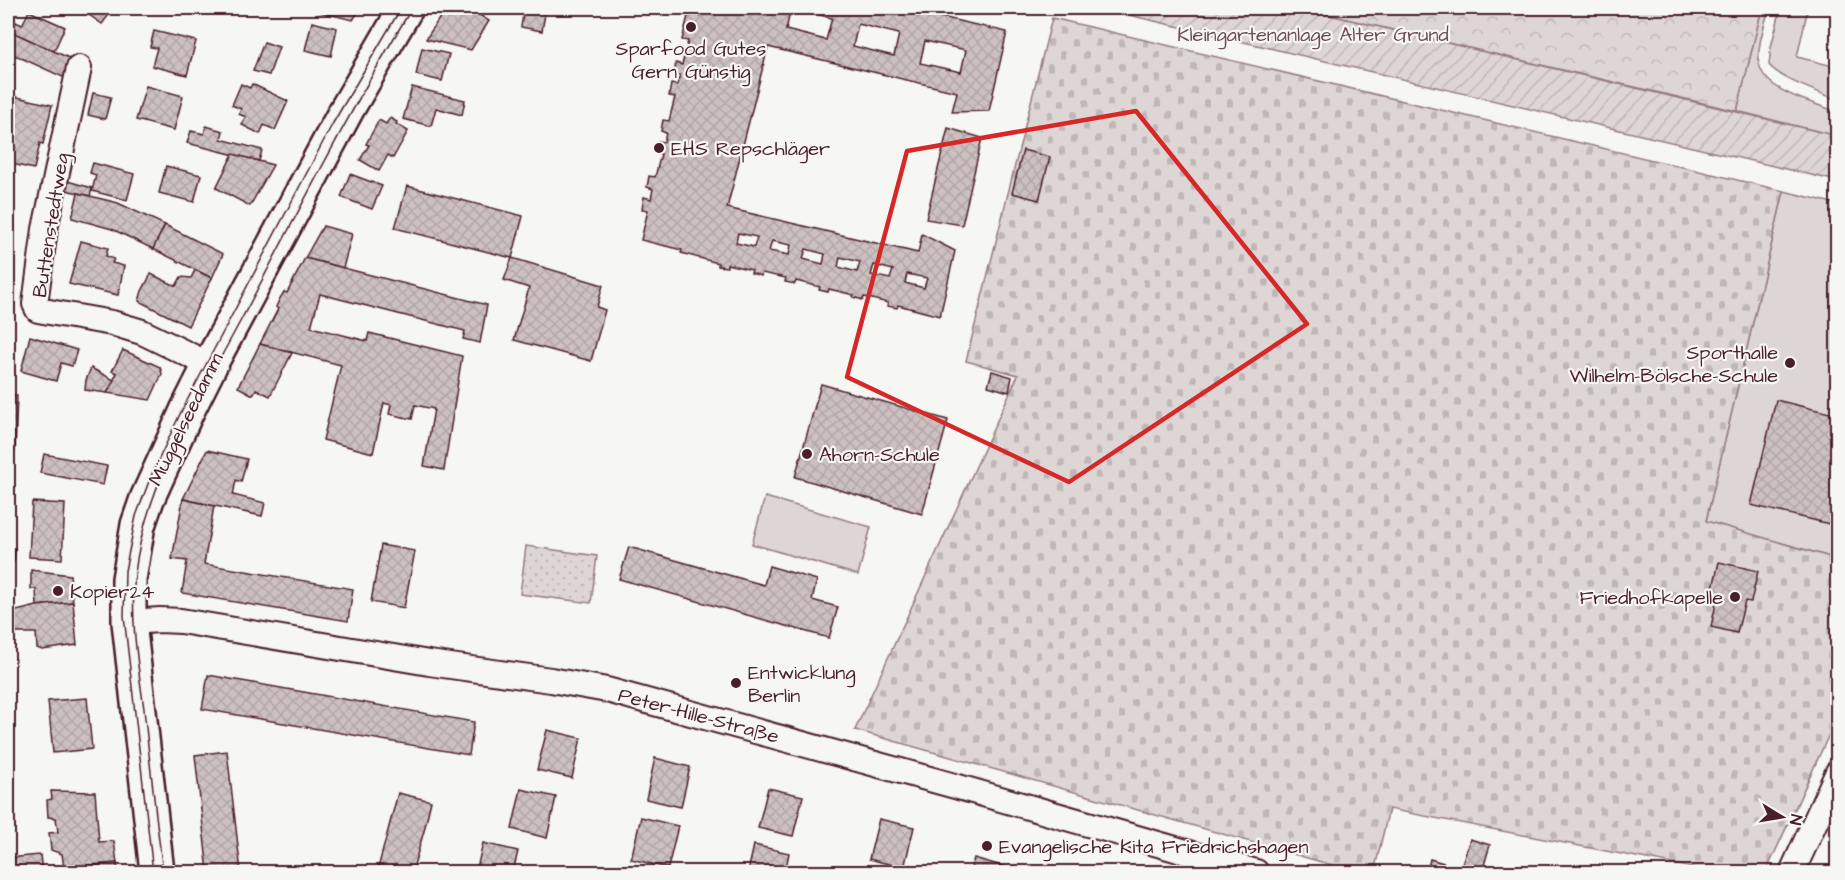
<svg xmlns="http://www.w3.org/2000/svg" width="1845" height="880" font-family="'Architects Daughter',sans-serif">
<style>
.grass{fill:#ddd6d5;stroke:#947a80;stroke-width:1.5}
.forest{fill:url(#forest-crowns);stroke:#947a80;stroke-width:1.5}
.cemetery{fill:url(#cemetery-stones);stroke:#947a80;stroke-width:1.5}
.park{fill:url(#park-dots);stroke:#947a80;stroke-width:1.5}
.garden{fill:url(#garden-furrows);stroke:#947a80;stroke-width:1.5}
.building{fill:url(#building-cross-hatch);stroke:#4a1f2b;stroke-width:1.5;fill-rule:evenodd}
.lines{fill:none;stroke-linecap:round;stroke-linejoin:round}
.minor-casing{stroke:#4a1f2b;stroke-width:28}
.secondary-casing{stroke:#4a1f2b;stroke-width:38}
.minor{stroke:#f6f6f2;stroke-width:24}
.secondary{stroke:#f6f6f2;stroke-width:33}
.tram{stroke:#4a1f2b;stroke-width:1.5}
.marked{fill:none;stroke:#d62828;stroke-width:4.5;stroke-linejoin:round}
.poi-dot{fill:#4a1f2b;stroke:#f6f6f2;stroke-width:2}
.labels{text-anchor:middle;stroke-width:4.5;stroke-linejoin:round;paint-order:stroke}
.park-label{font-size:20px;fill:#6f4d56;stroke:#f6f6f2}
.poi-label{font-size:20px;fill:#4a1f2b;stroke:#f6f6f2;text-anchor:start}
.street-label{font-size:20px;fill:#4a1f2b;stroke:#f6f6f2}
</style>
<defs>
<pattern id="forest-crowns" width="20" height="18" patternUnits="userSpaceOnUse" patternTransform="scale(1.5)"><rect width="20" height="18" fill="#ddd6d5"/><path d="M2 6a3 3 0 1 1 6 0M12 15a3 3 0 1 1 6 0" fill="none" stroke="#bfb7b7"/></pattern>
<pattern id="cemetery-stones" width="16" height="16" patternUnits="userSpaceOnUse" patternTransform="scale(1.5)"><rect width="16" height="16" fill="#ddd6d5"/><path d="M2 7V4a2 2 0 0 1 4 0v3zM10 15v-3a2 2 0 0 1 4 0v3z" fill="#bfb7b7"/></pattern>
<pattern id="park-dots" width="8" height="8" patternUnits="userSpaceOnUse" patternTransform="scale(1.5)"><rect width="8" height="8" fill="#ddd6d5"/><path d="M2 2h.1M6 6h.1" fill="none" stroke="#bfb7b7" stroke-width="1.8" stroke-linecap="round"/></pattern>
<pattern id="garden-furrows" width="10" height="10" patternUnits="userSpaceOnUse" patternTransform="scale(1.5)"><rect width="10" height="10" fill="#ddd6d5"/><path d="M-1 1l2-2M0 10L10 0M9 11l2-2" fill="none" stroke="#bfb7b7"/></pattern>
<pattern id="building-cross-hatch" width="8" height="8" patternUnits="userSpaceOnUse" patternTransform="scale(1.5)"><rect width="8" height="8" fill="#ccc1c0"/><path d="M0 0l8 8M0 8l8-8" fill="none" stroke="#b1a5a5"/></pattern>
</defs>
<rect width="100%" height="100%" fill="#f6f6f2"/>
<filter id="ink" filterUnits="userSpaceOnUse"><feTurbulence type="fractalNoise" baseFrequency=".0167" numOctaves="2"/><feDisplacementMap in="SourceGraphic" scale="12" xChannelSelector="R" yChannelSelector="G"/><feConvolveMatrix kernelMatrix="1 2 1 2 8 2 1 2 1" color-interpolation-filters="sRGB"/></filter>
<g filter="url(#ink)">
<!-- grass -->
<g class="grass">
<path d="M1762 8H1769C1765 25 1757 45 1759 62 1762 92 1814 102 1837 112V136L1737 111Z"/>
<path d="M1781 8H1808L1797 57 1837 67V100C1818 91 1783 81 1769 65L1771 47Z"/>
<path d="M1784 191 1837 204V559L1706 521Z"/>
<path d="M765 497 871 527 858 575 752 544Z"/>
</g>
<!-- forest -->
<path class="forest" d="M1300 8H1762L1737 111Z"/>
<!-- cemetery -->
<path class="cemetery" d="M1052 18 1784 191 1706 521 1837 559V717L1766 872H1714L1389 809 1374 872H1357L855 730 1018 375 966 361Z"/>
<!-- park -->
<path class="park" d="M526 546 597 556 591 603 520 594Z"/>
<!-- garden -->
<path class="garden" d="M1099 8H1300L1837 136V181Z"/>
<!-- building -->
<g class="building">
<path d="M83 8H114L102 24 82 10Z"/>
<path d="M312 8H361L353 20 311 10Z"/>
<path d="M446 8H469L489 21 471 50 426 39Z"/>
<path d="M524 8H546L542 31 521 27Z"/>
<path d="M690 8H902L1007 32 989 111 952 112 957 92 768 47 727 208 918 253 922 234 955 251 940 316 898 305 897 308 887 306 888 303 864 297 863 300 853 297 854 295 829 289 828 292 819 290 820 287 796 281 795 284 785 282 786 278 762 273 761 276 751 273 752 270 727 264V267L718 266V263L681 253 682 250 641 240 648 210 642 209 644 197 651 199 653 189 647 187 649 176 655 177 661 154 655 152 658 141 664 142 666 133 661 131 663 120 669 121 675 97 669 96 671 84 677 85 680 75 674 74 676 63 682 65 688 41 682 40ZM791 8 832 18 826 40 786 30ZM858 24 899 34 894 56 853 46ZM925 41 966 50 961 72 920 63ZM738 233 757 237 754 247 736 243ZM772 241 791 245 789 255 769 251ZM806 249 825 254 823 264 803 259ZM840 257 860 262 857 272 838 267ZM874 265 893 270 890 279 871 275ZM907 274 927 278 924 288 905 283Z"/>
<path d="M29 11 65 27 54 51 11 32 16 22 22 25Z"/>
<path d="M312 22 337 28 331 56 305 50Z"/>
<path d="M8 30 69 58 65 78 8 52Z"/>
<path d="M154 31 196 41 187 75 152 66 157 48 150 47Z"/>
<path d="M264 42 279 47 269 75 253 71Z"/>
<path d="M422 48 449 54 442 81 416 75Z"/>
<path d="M241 84 250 88 252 84 288 101 275 130 264 125 260 134 242 125 246 117 239 114 241 109 232 105Z"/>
<path d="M146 86 183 96 174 130 136 120Z"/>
<path d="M412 87 465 100 462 115 436 108 431 126 403 119Z"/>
<path d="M93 93 111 97 105 119 88 115Z"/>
<path d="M13 96 52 105 43 144 40 143 34 169 8 163V121Z"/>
<path d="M390 118 397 122 396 124 408 131 393 158 388 155 379 171 360 160 369 145 366 144 379 120 386 124Z"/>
<path d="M206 126 223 131 221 139 262 150 259 161 187 143 191 131 204 134Z"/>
<path d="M948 128 982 138 962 225 926 219Z"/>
<path d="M1023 150 1050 157 1039 200 1012 193Z"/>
<path d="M233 154 273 165 250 206 216 188Z"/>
<path d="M93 163 134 174 127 200 92 191 96 175 90 173Z"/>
<path d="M166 166 201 175 194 202 159 193Z"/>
<path d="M350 174 382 186 372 209 341 197Z"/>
<path d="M64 180 92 188 90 196 62 189Z"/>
<path d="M407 186 523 216 512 258 395 228Z"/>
<path d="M78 193 118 203 165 225 153 249 112 229 72 218Z"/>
<path d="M165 225 223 254 212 278 153 249Z"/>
<path d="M323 226 352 234 343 268 305 258Z"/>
<path d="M81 241 108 248 106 256 114 259 112 263 124 266 118 295 69 284Z"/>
<path d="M305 258 487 305 480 343 463 339 465 331 320 294 311 327 367 341 369 333 462 356 444 470 424 466 434 409 415 405 412 419 389 414 391 405 384 403 373 453 323 440 341 365 260 344 278 309 276 307 279 300 284 292 287 293Z"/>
<path d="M512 258 603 285 597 307 605 310 591 361 514 340 529 288 504 280Z"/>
<path d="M195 270 212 278 188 326 139 301 142 291 151 274 176 286 181 277 191 278Z"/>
<path d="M30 336 77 350 72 366 61 363 56 381 21 371Z"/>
<path d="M260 344 292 353 270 396 256 389 253 395 238 387Z"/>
<path d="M123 350 160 367 162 374 150 400 107 393 117 373 112 371Z"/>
<path d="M91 368 114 380 107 393 85 390 86 380Z"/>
<path d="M992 371 1012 377 1009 392 988 386Z"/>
<path d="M821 384 948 420 922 514 795 477Z"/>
<path d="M8 395H17L15 450 8 449Z"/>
<path d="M1776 400 1838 415V526L1751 505Z"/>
<path d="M207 450 247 459 241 482 236 480 233 495 265 503 262 516 183 499Z"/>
<path d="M44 454 107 466 103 485 40 473Z"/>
<path d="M183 499 214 506 204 564 353 589 348 621 182 593 187 561 172 559Z"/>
<path d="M32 502 65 504 62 559 29 557Z"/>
<path d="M381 545 415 551 404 608 371 602Z"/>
<path d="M629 547 764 585 769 566 817 580 812 600 838 607 829 638 619 579Z"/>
<path d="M8 548 15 549 14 562 8 561Z"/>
<path d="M1719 562 1758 571 1751 602 1745 601 1737 633 1711 627 1718 594 1712 592Z"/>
<path d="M31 570 70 575 73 602 37 606 36 589H31Z"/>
<path d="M73 602 77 645 42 650 37 648 36 633H8V613L37 606Z"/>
<path d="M208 675 474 722 469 755 202 709Z"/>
<path d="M87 698 92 749 53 753 48 701Z"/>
<path d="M547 730 581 738 572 778 537 770Z"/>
<path d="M227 751 241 872H208L195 755Z"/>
<path d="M655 758 690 767 681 807 646 799Z"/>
<path d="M768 788 803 796 793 836 758 828Z"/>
<path d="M521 789 556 797 547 838 512 829Z"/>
<path d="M51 791 95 792 99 842 114 841 117 863 64 868 62 854 51 850 49 833 58 832 56 818 48 817 47 800 52 799Z"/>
<path d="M398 793 431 801 424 831 412 872H377Z"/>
<path d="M641 817 678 826 668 868 631 859Z"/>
<path d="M879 819 914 827 904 868 869 859Z"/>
<path d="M1470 839 1490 845 1482 872H1427L1430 859 1461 868Z"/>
<path d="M483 843 518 851 513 872H476Z"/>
<path d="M754 845 789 853 785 872H748Z"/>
<path d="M40 855 42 872H8V858Z"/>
<path d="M974 858 1023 872H970Z"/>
<path d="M117 863 118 872H83L82 866Z"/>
<path d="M82 866 83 872H35L64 868Z"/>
</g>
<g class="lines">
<!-- minor casing -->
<g class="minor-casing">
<g id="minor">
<path d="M79 68 45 229 35 304 38 310 112 323 142 332 210 365"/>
<path d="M129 622 160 620 181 621 429 663 551 680 607 690 955 786 1256 872"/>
<path d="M1792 872 1838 772"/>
</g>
</g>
<!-- secondary casing -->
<g class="secondary-casing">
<path id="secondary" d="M157 872 129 622V579L138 525 147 499 187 411 214 357 347 109 406 8"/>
</g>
<!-- minor -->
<use href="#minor" class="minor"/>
<!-- secondary -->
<use href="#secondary" class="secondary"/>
<!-- tram -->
<g class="tram">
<path d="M153 872 124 616 125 571 136 516 151 476 180 414 211 355 333 123 401 8"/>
<path d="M163 872C156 818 150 764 144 709 138 665 130 619 135 574 144 487 200 397 241 320 297 215 350 109 412 8"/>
</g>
</g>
</g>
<!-- marked area -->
<path class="marked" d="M1136 111 1307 324 1069 482 847 377 907 151Z"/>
<!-- markers -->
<g class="poi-dot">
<circle cx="691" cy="27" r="6"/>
<circle cx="659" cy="148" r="6"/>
<circle cx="1790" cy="363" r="6"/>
<circle cx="807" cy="454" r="6"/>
<circle cx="58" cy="591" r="6"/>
<circle cx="1735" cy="597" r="6"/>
<circle cx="736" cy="683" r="6"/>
<circle cx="987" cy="846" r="6"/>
</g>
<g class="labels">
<!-- park labels -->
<g class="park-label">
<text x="1313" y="41">Kleingartenanlage Alter Grund</text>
</g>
<!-- poi labels -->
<g class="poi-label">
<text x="691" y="55" text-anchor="middle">Sparfood Gutes<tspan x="691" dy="23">Gern Günstig</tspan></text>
<text x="671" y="155">EHS Repschläger</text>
<text x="1778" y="359" text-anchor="end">Sporthalle<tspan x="1778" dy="23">Wilhelm-Bölsche-Schule</tspan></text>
<text x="819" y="461">Ahorn-Schule</text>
<text x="70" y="598">Kopier24</text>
<text x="1723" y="604" text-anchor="end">Friedhofkapelle</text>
<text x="748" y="679">Entwicklung<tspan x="748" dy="23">Berlin</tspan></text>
<text x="999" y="853">Evangelische Kita Friedrichshagen</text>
</g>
<!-- street labels -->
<g class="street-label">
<text transform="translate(50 225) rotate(-81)" y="7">Buttenstedtweg</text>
<text transform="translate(185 419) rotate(-64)" y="7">Müggelseedamm</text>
<text transform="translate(699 715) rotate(15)" y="7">Peter-Hille-Straße</text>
</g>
</g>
<!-- margin -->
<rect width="1845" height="880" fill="none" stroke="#f6f6f2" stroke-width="30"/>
<rect x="15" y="15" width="1815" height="850" fill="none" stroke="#4a1f2b" stroke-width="2" filter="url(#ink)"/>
<!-- north arrow -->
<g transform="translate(1782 817) rotate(101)" stroke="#f6f6f2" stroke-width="4.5" paint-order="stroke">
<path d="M0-4.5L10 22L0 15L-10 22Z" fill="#4a1f2b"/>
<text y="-9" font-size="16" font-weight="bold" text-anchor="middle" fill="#4a1f2b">N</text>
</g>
</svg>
